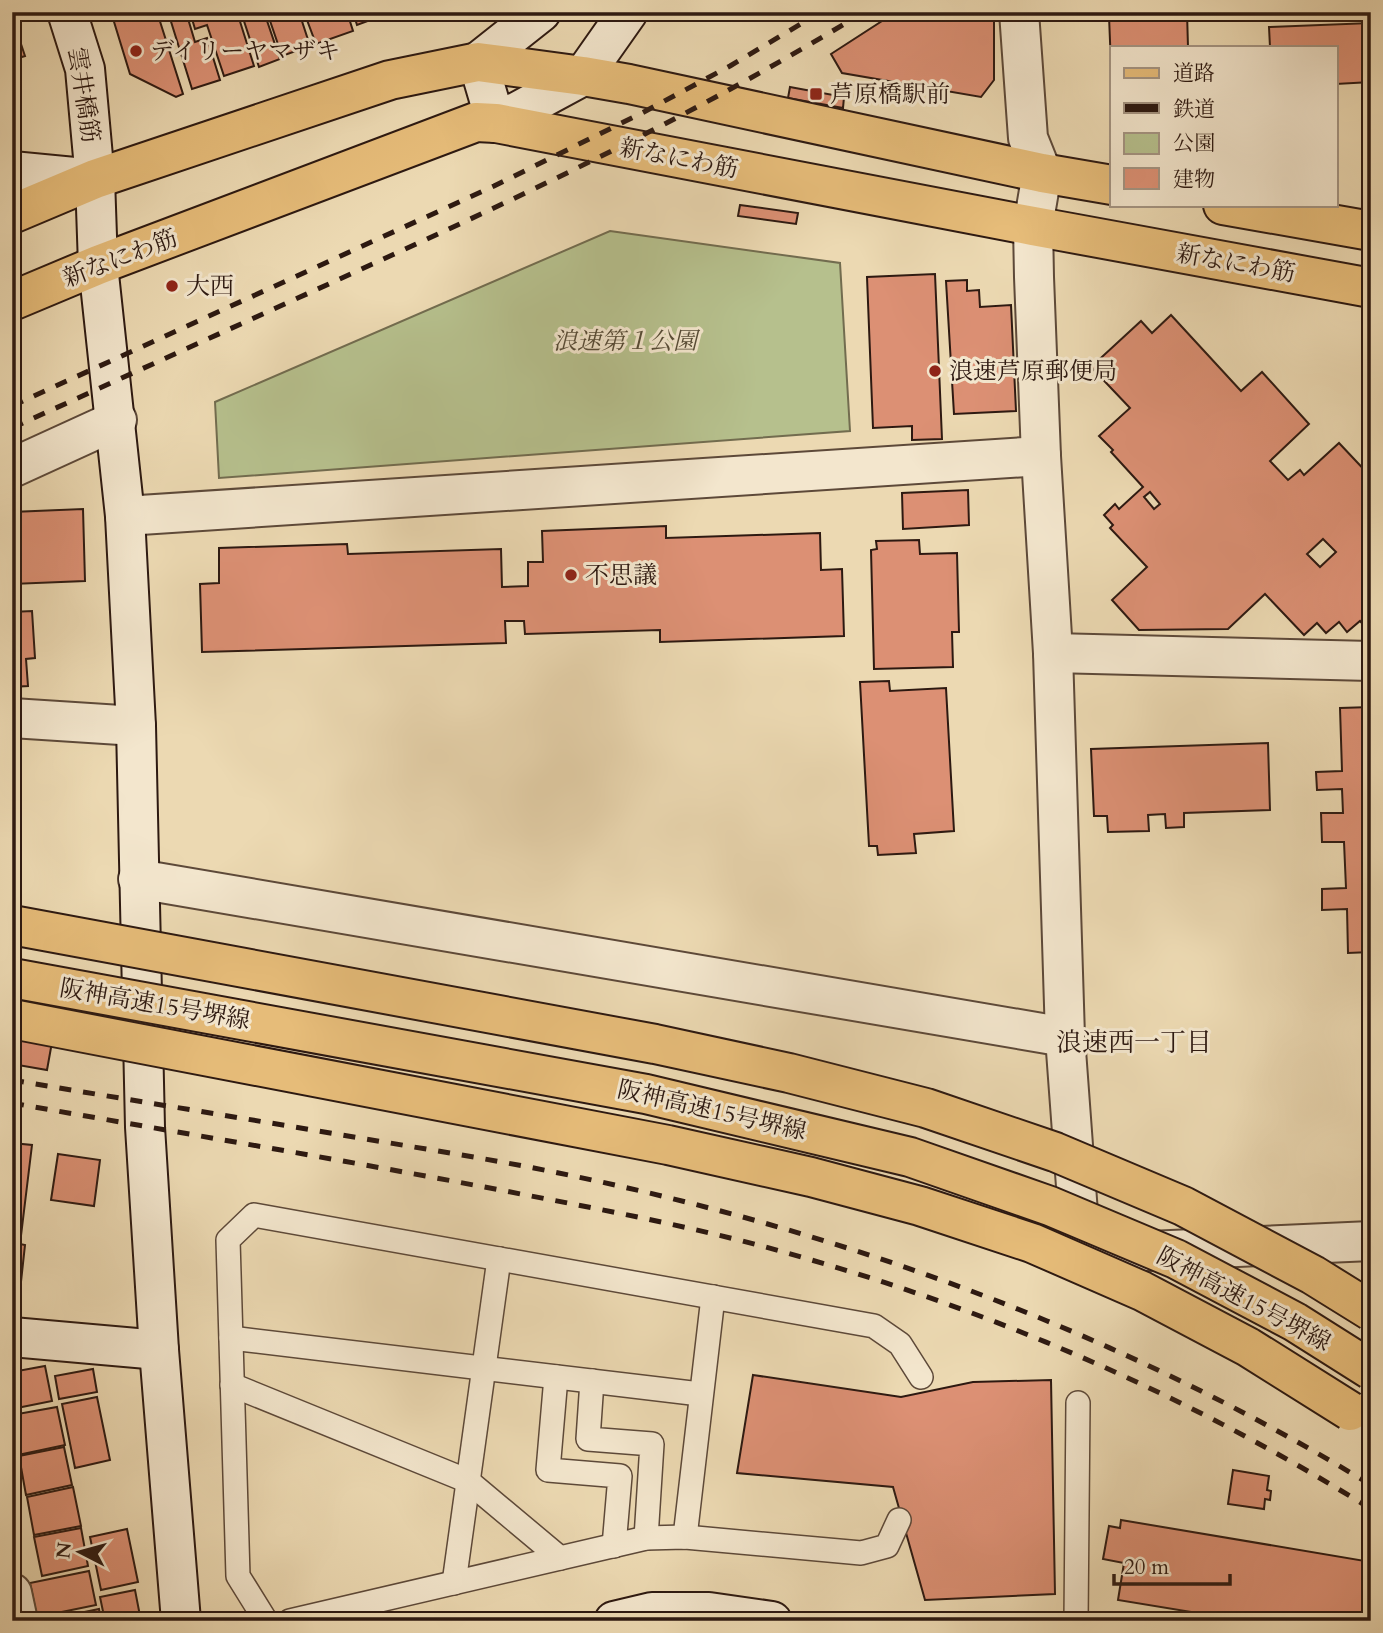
<svg xmlns="http://www.w3.org/2000/svg" width="1383" height="1633" font-family="Cardo,'Noto Serif JP',serif">
<style>
.green{fill:#b6c08d;stroke:#726c4f;stroke-width:2}
.building{fill:#dc9074;stroke:#2d1911;stroke-width:2;fill-rule:evenodd}
.lines{fill:none;stroke-linecap:round;stroke-linejoin:round}
.lane-casing{stroke:#5d4939;stroke-width:26}
.street-casing{stroke:#5d4939;stroke-width:42}
.secondary-casing{stroke:#2d1911;stroke-width:42}
.primary-casing{stroke:#2d1911;stroke-width:42}
.lane{stroke:#f3e6cd;stroke-width:23}
.street{stroke:#f3e6cd;stroke-width:38}
.secondary{stroke:#f3e6cd;stroke-width:38}
.primary{stroke:#e6bc79;stroke-width:38}
.rail{stroke:#2d1911;stroke-width:5;stroke-dasharray:12 12;stroke-linecap:butt}
.highway-bridge-casing{stroke:#2d1911;stroke-width:42;stroke-linecap:butt}
.highway-bridge{stroke:#e6bc79;stroke-width:38}
.poi-dot{fill:#8f2418;stroke:#f3e6cd;stroke-width:2.5}
.labels{text-anchor:middle;stroke-width:6;stroke-linejoin:round;paint-order:stroke}
.poi-label{font-size:24px;fill:#2d1911;stroke:#f3e6cd;text-anchor:start}
.street-label{font-size:24px;fill:#2d1911;stroke:#f3e6cd}
.park-label{font-size:24px;font-style:italic;fill:#564b36;stroke:#f3e6cd}
.neighbourhood-label{font-size:26px;fill:#2d1911;stroke:#f3e6cd}
</style>
<rect width="100%" height="100%" fill="#ecd9b2"/>
<filter id="stains"><feTurbulence type="fractalNoise" baseFrequency=".00286" numOctaves="4"/><feColorMatrix values="0 0 0 0 .2 0 0 0 0 .09 0 0 0 0 .02 0 0 0 .5 -.17"/></filter>
<radialGradient id="worn" r=".72"><stop offset=".6" stop-color="#630" stop-opacity="0"/><stop offset="1" stop-color="#630" stop-opacity=".3"/></radialGradient>
<!-- green -->
<path class="green" d="M610 231 840 263 850 431 219 478 215 402Z"/>
<!-- building -->
<g class="building">
<path d="M111 12H157L183 94 176 97 130 74Z"/>
<path d="M168 12H186L195 42 207 38 220 80 192 89Z"/>
<path d="M190 12H237L254 66 224 76 207 25 195 29Z"/>
<path d="M241 12H264L280 59 259 67Z"/>
<path d="M267 12H299L310 46 282 56Z"/>
<path d="M304 12H347L353 31 316 44Z"/>
<path d="M353 12H392L357 25Z"/>
<path d="M896 12H994V80L981 97 842 73 831 54Z"/>
<path d="M1079 12H1187L1188 47H1112V91L1109 16 1079 17Z"/>
<path d="M1371 23V82L1336 84V47H1270L1269 27Z"/>
<path d="M15 26 25 56 12 60V27Z"/>
<path d="M790 87 844 97 843 108 788 98Z"/>
<path d="M740 205 798 213 796 224 738 216Z"/>
<path d="M935 274 942 439 912 440V426L873 428 867 277Z"/>
<path d="M967 280V291L979 290 980 307 1011 305 1016 411 954 414 946 281Z"/>
<path d="M1171 315 1241 391 1262 372 1309 424 1270 461 1288 480 1300 470 1304 475 1339 443 1371 477V633L1360 621 1347 632 1339 622 1326 633 1317 623 1304 635 1265 594 1228 629 1139 630 1112 600 1147 567 1110 528 1113 525 1104 515 1115 504 1119 509 1143 487 1111 452 1113 450 1099 436 1130 408 1091 367 1141 321 1152 333ZM1150 492 1160 504 1154 509 1144 497ZM1323 539 1336 552 1320 567 1307 554Z"/>
<rect x="1364" y="364" width="7" height="23"/>
<path d="M968 490 969 525 903 529 902 493Z"/>
<path d="M83 509 85 581 12 584V512Z"/>
<path d="M666 526V538L820 533 821 570 842 569 844 636 660 642V630L525 634 524 621H505L506 643 202 652 200 584 219 583V548L347 544 348 554 501 549 502 587 528 586V562H543L542 531Z"/>
<path d="M919 540 920 554 957 553 959 632H952L953 667 874 669 871 550 877 549 876 541Z"/>
<path d="M32 611 35 658 26 659 28 686 12 687V612Z"/>
<path d="M889 681 890 691 946 688 954 831 914 834 916 853 878 855 877 846H869L860 682Z"/>
<path d="M1371 707V952L1348 953 1347 909 1322 910V889L1346 888 1344 842H1322L1321 813H1343L1342 789 1317 790 1316 772 1342 771 1340 708Z"/>
<path d="M1268 743 1270 810 1184 813V827L1166 828 1165 814 1148 815 1149 831 1108 832 1107 816H1094L1091 749Z"/>
<path d="M12 1036 52 1042 47 1070 12 1064Z"/>
<path d="M12 1143 32 1145 20 1244 25 1245 19 1300 12 1299Z"/>
<path d="M58 1154 100 1160 94 1206 51 1200Z"/>
<path d="M45 1366 52 1401 12 1409V1372Z"/>
<path d="M93 1369 97 1392 59 1399 55 1376Z"/>
<path d="M753 1375 901 1397 973 1382 1051 1380 1055 1594 925 1600 893 1487 737 1473Z"/>
<path d="M97 1397 110 1460 75 1468 62 1404Z"/>
<path d="M57 1407 65 1445 18 1455 12 1415Z"/>
<path d="M64 1447 72 1485 26 1495 19 1456Z"/>
<path d="M1233 1470 1269 1476 1267 1490 1271 1491 1270 1500 1265 1499 1264 1509 1228 1504Z"/>
<path d="M73 1487 81 1526 34 1535 27 1497Z"/>
<path d="M1121 1520 1371 1562V1621H1246L1118 1600 1124 1563 1103 1559 1109 1526 1120 1528Z"/>
<path d="M81 1528 88 1566 42 1576 34 1537Z"/>
<path d="M127 1529 138 1582 101 1590 90 1537Z"/>
<path d="M89 1571 96 1605 37 1617 30 1583Z"/>
<path d="M135 1590 141 1621H105L100 1597Z"/>
<path d="M99 1609 101 1621H66L65 1616Z"/>
</g>
<g class="lines">
<!-- lane casing -->
<g class="lane-casing">
<g id="lane">
<path d="M231 1338 700 1394"/>
<path d="M556 1377 548 1470 620 1476 614 1546"/>
<path d="M592 1381 588 1439 652 1444 646 1538"/>
<path d="M232 1385 468 1481 560 1558"/>
<path d="M685 1537 713 1297"/>
<path d="M454 1583 499 1259"/>
<path d="M266 1621 238 1576 228 1240 254 1215 874 1326 900 1344 921 1377"/>
<path d="M290 1621 646 1538 685 1537 861 1553 887 1546 899 1520"/>
<path d="M1076 1621 1078 1403"/>
</g>
</g>
<!-- street casing -->
<g class="street-casing">
<g id="street">
<path d="M1019 12 1028 138 1042 173 1033 226 1034 277 1041 456 1053 653 1065 1037 1081 1254 1371 1241"/>
<path d="M12 468 117 420"/>
<path d="M125 516 1041 456"/>
<path d="M1053 653 1371 661"/>
<path d="M12 718 136 726"/>
<path d="M138 879 1065 1037"/>
<path d="M12 1593 18 1621"/>
</g>
</g>
<!-- secondary casing -->
<g class="secondary-casing">
<g id="secondary">
<path d="M67 12 85 69 95 179 98 265 125 516 136 726 145 1127 159 1350 181 1621"/>
<path d="M541 12 478 62 496 123 583 76 628 12"/>
<path d="M12 171 95 179"/>
<path d="M12 1337 159 1350"/>
<path d="M614 1621 652 1612H709L772 1621"/>
</g>
</g>
<!-- primary casing -->
<g class="primary-casing">
<g id="primary">
<path d="M1223 205 1371 231"/>
<path d="M12 214 95 179 390 80 478 62 583 76 629 84 1042 173 1112 185"/>
<path d="M12 301 98 265 476 122 496 123 1033 226 1371 288"/>
</g>
</g>
<!-- lane -->
<use href="#lane" class="lane"/>
<!-- street -->
<use href="#street" class="street"/>
<!-- secondary -->
<use href="#secondary" class="secondary"/>
<!-- primary -->
<use href="#primary" class="primary"/>
<!-- rail -->
<g class="rail">
<path d="M12 406 494 186 642 113 730 66 821 12"/>
<path d="M12 428C126 376 241 324 355 272 529 193 701 112 864 12"/>
<path d="M12 1080C130 1100 248 1119 366 1139 437 1151 508 1162 578 1177 857 1236 1127 1336 1371 1485"/>
<path d="M12 1103C175 1132 338 1159 500 1190 604 1210 707 1229 808 1259 1006 1316 1196 1400 1371 1509"/>
</g>
<!-- highway-bridge casing -->
<g class="highway-bridge-casing">
<g id="highway-bridge">
<path d="M12 925 655 1044 789 1073 926 1108 1055 1152 1183 1206 1313 1275 1371 1311"/>
<path d="M12 978 646 1094 910 1157 1050 1206 1176 1259 1295 1322 1371 1370"/>
<path d="M12 1019 668 1145 811 1177 920 1206 1032 1243 1142 1291 1248 1347 1350 1411"/>
</g>
</g>
<!-- highway-bridge -->
<use href="#highway-bridge" class="highway-bridge"/>
</g>
<!-- markers -->
<g class="poi-dot">
<circle cx="136" cy="51" r="7"/>
<rect x="809" y="87" width="14" height="14" rx="3.5"/>
<circle cx="172" cy="286" r="7"/>
<circle cx="935" cy="371" r="7"/>
<circle cx="571" cy="575" r="7"/>
</g>
<g class="labels">
<!-- poi labels -->
<g class="poi-label">
<text x="150" y="59">デイリーヤマザキ</text>
<text x="830" y="102">芦原橋駅前</text>
<text x="186" y="294">大西</text>
<text x="949" y="379">浪速芦原郵便局</text>
<text x="585" y="583">不思議</text>
</g>
<!-- street labels -->
<g class="street-label">
<text transform="translate(84 95) rotate(81)" y="8">雲井橋筋</text>
<text transform="translate(679 158) rotate(11)" y="8">新なにわ筋</text>
<text transform="translate(120 258) rotate(-21)" y="8">新なにわ筋</text>
<text transform="translate(1236 263) rotate(10)" y="8">新なにわ筋</text>
<text transform="translate(155 1004) rotate(10)" y="8">阪神高速15号堺線</text>
<text transform="translate(712 1110) rotate(13)" y="8">阪神高速15号堺線</text>
<text transform="translate(1244 1299) rotate(28)" y="8">阪神高速15号堺線</text>
</g>
<!-- park labels -->
<g class="park-label">
<text x="625" y="349">浪速第１公園</text>
</g>
<!-- neighbourhood labels -->
<g class="neighbourhood-label">
<text x="1134" y="1051">浪速西一丁目</text>
</g>
</g>
<!-- margin -->
<rect width="1383" height="1633" fill="none" stroke="#ecd9b2" stroke-width="42"/>
<rect x="14" y="14" width="1355" height="1605" fill="none" stroke="#2d1911" stroke-width="3.5"/>
<rect x="21" y="21" width="1341" height="1591" fill="none" stroke="#2d1911" stroke-width="2"/>
<!-- legend -->
<rect x="1110" y="46" width="228" height="161" fill="#f3e6cd" stroke="#a49482" stroke-width="2"/>
<rect x="1124" y="68" width="35" height="10" fill="#e6bc79" stroke="#a49482" stroke-width="2"/>
<text x="1173" y="80" font-size="21" fill="#2d1911">道路</text>
<rect x="1124" y="103" width="35" height="10" fill="#2d1911" stroke="#a49482" stroke-width="2"/>
<text x="1173" y="116" font-size="21" fill="#2d1911">鉄道</text>
<rect x="1124" y="133" width="35" height="21" fill="#b6c08d" stroke="#a49482" stroke-width="2"/>
<text x="1173" y="150" font-size="21" fill="#2d1911">公園</text>
<rect x="1124" y="168" width="35" height="21" fill="#dc9074" stroke="#a49482" stroke-width="2"/>
<text x="1173" y="186" font-size="21" fill="#2d1911">建物</text>
<!-- north arrow -->
<g transform="translate(80 1552) rotate(276)" stroke="#f3e6cd" stroke-width="5" paint-order="stroke">
<path d="M0-5L12 26L0 18L-12 26Z" fill="#2d1911"/>
<text y="-10" font-size="19" font-weight="bold" text-anchor="middle" fill="#2d1911">N</text>
</g>
<!-- scale -->
<path d="M1114 1574v10h116v-10" fill="none" stroke="#2d1911" stroke-width="3.5"/>
<text x="1124" y="1574" font-size="21" fill="#2d1911" stroke="#f3e6cd" stroke-width="5" paint-order="stroke">20 m</text>
<rect width="100%" height="100%" filter="url(#stains)"/>
<rect width="100%" height="100%" fill="url(#worn)"/>
</svg>
